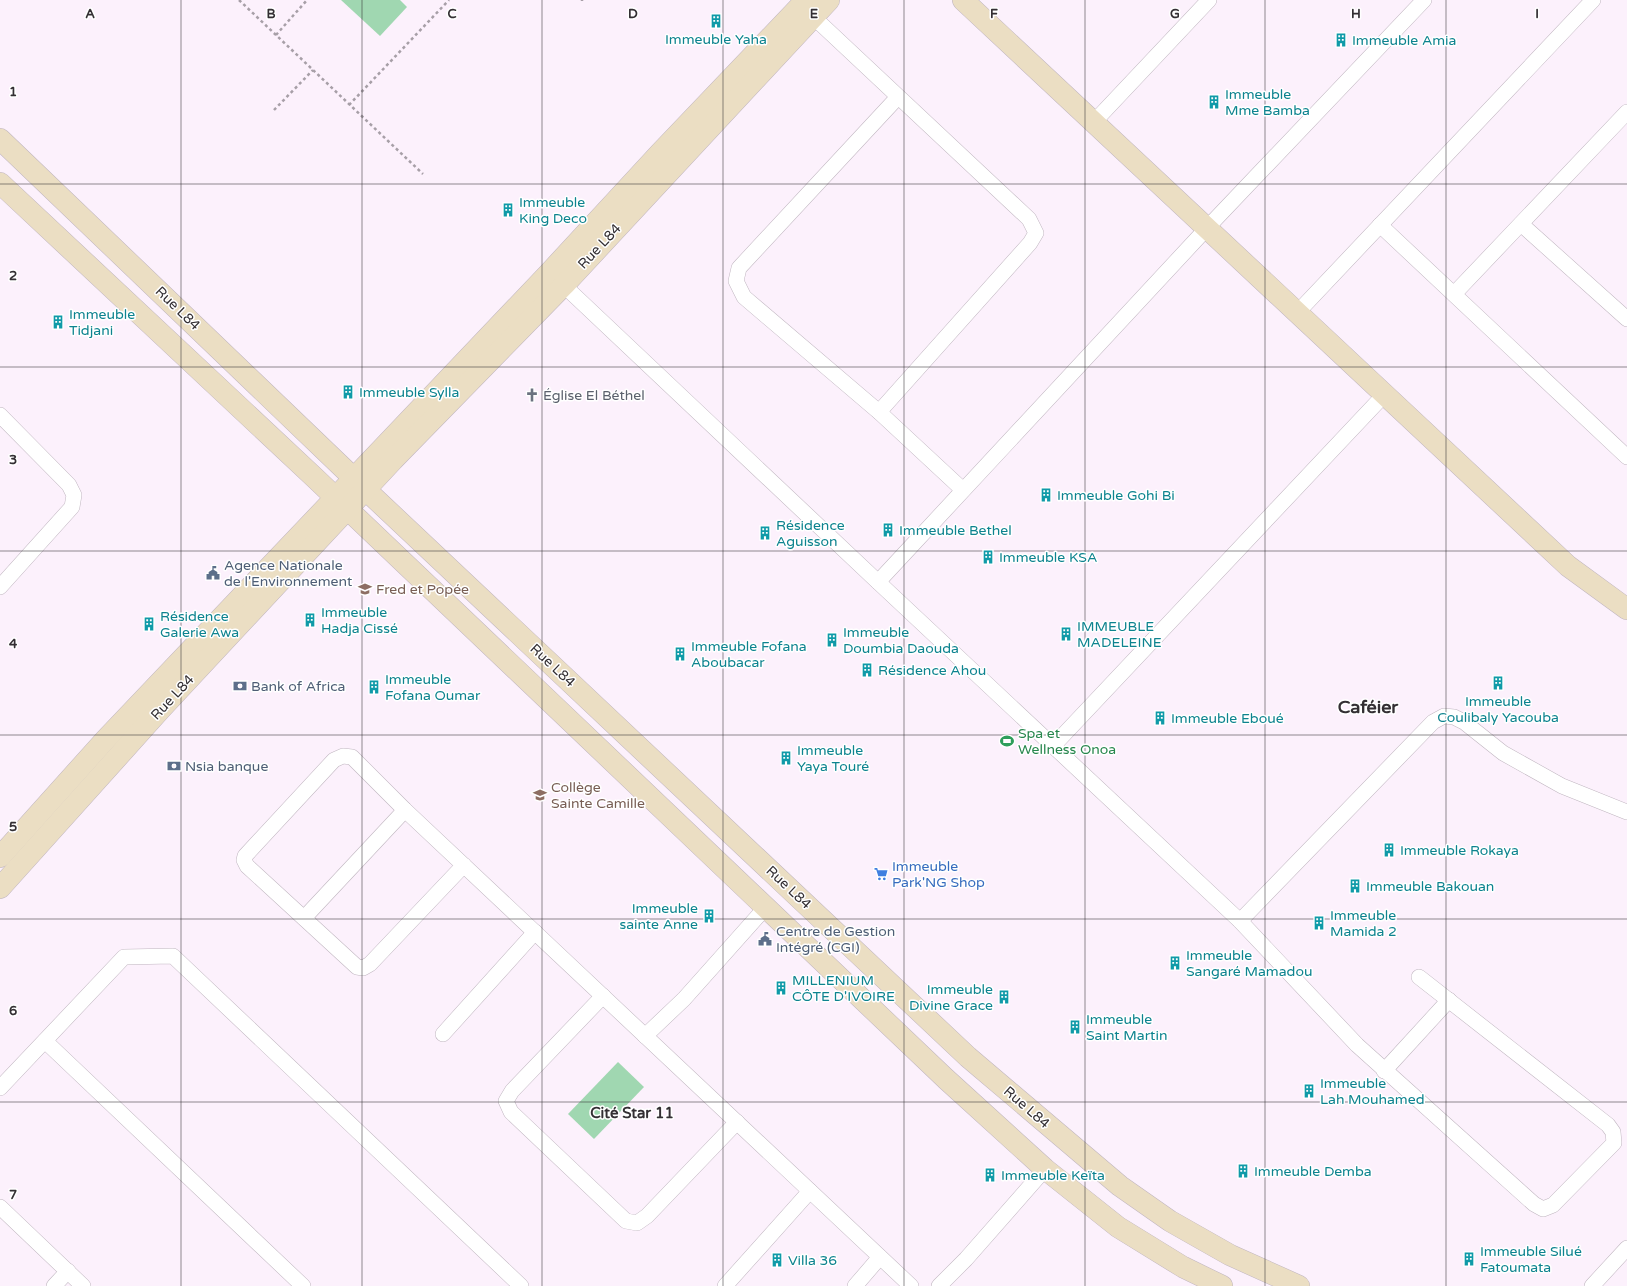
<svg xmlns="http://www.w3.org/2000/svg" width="1627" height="1286" font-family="'Varela Round',sans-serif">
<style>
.garden{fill:#a0d7b1}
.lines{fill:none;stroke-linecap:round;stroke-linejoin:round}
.street-casing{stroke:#c0b6c0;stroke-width:16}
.secondary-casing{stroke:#c0b6c0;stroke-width:22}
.path{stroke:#a79fa7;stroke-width:2.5;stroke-dasharray:3 3;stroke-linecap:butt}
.street{stroke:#fff;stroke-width:15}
.secondary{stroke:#ebdec3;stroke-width:21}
.grid{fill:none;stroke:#332f33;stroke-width:1;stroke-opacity:0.55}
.labels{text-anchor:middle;stroke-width:3;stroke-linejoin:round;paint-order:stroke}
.culture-label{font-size:14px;fill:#0d838f;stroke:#fff;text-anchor:start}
.street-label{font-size:14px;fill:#332f33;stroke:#fff}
.worship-label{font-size:14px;fill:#5b616d;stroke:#fff;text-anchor:start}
.service-label{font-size:14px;fill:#4e5e75;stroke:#fff;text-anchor:start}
.education-label{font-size:14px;fill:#785e54;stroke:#fff;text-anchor:start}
.leisure-label{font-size:14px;fill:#27864d;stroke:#fff;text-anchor:start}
.shop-label{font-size:14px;fill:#366cbe;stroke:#fff;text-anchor:start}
.neighbourhood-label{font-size:15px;font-weight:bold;fill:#332f33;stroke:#fff}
.district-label{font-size:18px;font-weight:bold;fill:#332f33;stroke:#fff}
.grid-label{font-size:13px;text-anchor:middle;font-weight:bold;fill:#332f33;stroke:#fff;stroke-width:3;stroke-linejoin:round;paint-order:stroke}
</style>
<rect width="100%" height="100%" fill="#fcf1fc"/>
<!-- garden -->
<g class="garden">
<path d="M341 0H400L407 7 380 36Z"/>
<path d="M618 1062 644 1087 594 1139 568 1114Z"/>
</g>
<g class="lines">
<!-- street casing -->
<g class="street-casing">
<g id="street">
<path d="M806 10 1029 219 1036 233 1030 243 879 412"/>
<path d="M897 98 739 268 736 281 744 297 879 412 963 490"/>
<path d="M1094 122 1209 0"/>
<path d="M1521 224 1627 319"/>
<path d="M1380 225 1627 457"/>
<path d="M557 279 878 582 1240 921 1357 1045 1534 1204 1543 1209 1553 1205 1614 1143 1613 1132 1608 1125 1419 977"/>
<path d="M1454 294 1627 112"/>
<path d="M1297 313 1593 0"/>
<path d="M0 415 69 485 74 495 72 507 0 587"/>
<path d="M878 582 1207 228 1424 0"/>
<path d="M1053 746 1384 395"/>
<path d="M464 865 370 964 363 968 357 967 247 866 244 860 245 856 334 760 343 756 352 757 405 810 911 1286"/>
<path d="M304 918 405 810"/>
<path d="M1240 921 1433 722 1444 716 1454 717 1464 722 1503 753 1562 786 1627 812"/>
<path d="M603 996 512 1091 506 1101 511 1112 626 1221 637 1223 647 1216 737 1122"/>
<path d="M443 1034 535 932"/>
<path d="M645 1036 684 999 766 907"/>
<path d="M45 1041 303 1286"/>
<path d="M1384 1071 1449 1000"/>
<path d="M0 1088 124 957 173 956 521 1286"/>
<path d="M0 1207 83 1286"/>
<path d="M54 1286 68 1271"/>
<path d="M725 1286 810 1191"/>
<path d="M855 1286 880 1257"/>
<path d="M939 1286 966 1259 1045 1169"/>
<path d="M1592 1286 1627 1248"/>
</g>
</g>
<!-- secondary casing -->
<g class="secondary-casing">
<g id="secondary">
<path d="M963 0 1568 566 1627 609"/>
<path d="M0 139 366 490 968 1057 1120 1186 1170 1221 1230 1255 1299 1286"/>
<path d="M0 183 315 478 946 1079 1045 1169 1118 1227 1183 1267 1222 1286"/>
<path d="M0 857 105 740 550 272 660 153 806 0"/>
<path d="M0 888 159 711 393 460 564 285 829 0"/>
</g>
</g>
<!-- path -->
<g class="path">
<path d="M239 0 423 174"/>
<path d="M582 0V1"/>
<path d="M276 35 307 0"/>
<path d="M349 105 449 0"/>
<path d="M274 110 313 70"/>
</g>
<!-- street -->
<use href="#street" class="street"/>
<!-- secondary -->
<use href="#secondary" class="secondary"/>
</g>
<!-- grid -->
<path class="grid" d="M181 0V1286M362 0V1286M542 0V1286M723 0V1286M904 0V1286M1085 0V1286M1265 0V1286M1446 0V1286M0 184H1627M0 367H1627M0 551H1627M0 735H1627M0 919H1627M0 1102H1627"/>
<!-- icons -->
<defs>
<g id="building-bare" transform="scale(1.08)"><path d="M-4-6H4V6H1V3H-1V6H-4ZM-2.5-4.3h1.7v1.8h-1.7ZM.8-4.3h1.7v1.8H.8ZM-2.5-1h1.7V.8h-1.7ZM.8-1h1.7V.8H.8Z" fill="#0f9aa8" stroke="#fff" stroke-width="2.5" paint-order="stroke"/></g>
<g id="church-bare" transform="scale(1.08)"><path d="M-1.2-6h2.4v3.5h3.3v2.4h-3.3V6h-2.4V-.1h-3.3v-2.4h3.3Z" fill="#6b7280" stroke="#fff" stroke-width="2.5" paint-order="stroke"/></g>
<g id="civic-bare" transform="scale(1.08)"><path d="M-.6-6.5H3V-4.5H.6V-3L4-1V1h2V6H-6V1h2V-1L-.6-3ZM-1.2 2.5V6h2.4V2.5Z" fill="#5c6f8a" stroke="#fff" stroke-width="2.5" paint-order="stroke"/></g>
<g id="school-bare" transform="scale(1.08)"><path d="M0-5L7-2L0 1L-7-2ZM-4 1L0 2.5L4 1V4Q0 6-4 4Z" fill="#8d6e63" stroke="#fff" stroke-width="2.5" paint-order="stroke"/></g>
<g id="bank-bare" transform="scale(1.08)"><path d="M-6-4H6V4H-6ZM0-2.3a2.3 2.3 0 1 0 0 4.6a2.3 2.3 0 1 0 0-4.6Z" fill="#5c6f8a" stroke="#fff" stroke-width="2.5" paint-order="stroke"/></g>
<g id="stadium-bare" transform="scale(1.08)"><path d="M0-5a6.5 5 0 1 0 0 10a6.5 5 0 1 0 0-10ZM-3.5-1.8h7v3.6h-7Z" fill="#2e9e5b" stroke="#fff" stroke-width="2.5" paint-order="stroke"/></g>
<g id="supermarket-bare" transform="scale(1.08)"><path d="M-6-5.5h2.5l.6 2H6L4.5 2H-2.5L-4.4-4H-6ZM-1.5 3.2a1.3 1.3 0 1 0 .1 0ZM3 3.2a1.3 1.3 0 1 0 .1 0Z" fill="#3f7fe0" stroke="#fff" stroke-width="2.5" paint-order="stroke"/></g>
</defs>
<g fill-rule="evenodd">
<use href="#building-bare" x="716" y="21"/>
<use href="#building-bare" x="1341" y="40"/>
<use href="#building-bare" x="1214" y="102"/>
<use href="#building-bare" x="508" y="210"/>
<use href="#building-bare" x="58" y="322"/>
<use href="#building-bare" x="348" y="392"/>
<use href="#church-bare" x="532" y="395"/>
<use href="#building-bare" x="1046" y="495"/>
<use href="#building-bare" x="888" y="530"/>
<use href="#building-bare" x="765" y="533"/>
<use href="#building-bare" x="988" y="557"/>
<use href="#civic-bare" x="213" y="573"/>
<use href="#school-bare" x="365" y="589"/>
<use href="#building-bare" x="310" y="620"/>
<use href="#building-bare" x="149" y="624"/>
<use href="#building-bare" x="1066" y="634"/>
<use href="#building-bare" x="832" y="640"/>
<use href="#building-bare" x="680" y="654"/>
<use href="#building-bare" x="867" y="670"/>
<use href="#building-bare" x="1498" y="683"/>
<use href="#bank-bare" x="240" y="686"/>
<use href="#building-bare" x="374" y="687"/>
<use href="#building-bare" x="1160" y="718"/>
<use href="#stadium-bare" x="1007" y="741"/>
<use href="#building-bare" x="786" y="758"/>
<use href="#bank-bare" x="174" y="766"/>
<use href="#school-bare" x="540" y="795"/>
<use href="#building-bare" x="1389" y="850"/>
<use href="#supermarket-bare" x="881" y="874"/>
<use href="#building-bare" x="1355" y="886"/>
<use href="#building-bare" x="709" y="916"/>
<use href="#building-bare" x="1319" y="923"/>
<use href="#civic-bare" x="765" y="939"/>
<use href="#building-bare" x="1175" y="963"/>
<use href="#building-bare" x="781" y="988"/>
<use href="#building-bare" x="1004" y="997"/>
<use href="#building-bare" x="1075" y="1027"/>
<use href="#building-bare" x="1309" y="1091"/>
<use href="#building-bare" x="1243" y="1171"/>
<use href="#building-bare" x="990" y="1175"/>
<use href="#building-bare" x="1469" y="1259"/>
<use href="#building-bare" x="777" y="1260"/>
</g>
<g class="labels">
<!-- culture labels -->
<g class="culture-label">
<text x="716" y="44" text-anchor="middle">Immeuble Yaha</text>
<text x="1352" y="45">Immeuble Amia</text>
<text x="1225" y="99">Immeuble<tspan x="1225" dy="16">Mme Bamba</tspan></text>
<text x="519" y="207">Immeuble<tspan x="519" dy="16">King Deco</tspan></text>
<text x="69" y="319">Immeuble<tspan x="69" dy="16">Tidjani</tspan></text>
<text x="359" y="397">Immeuble Sylla</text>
<text x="1057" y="500">Immeuble Gohi Bi</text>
<text x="776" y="530">Résidence<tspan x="776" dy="16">Aguisson</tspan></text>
<text x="899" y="535">Immeuble Bethel</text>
<text x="999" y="562">Immeuble KSA</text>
<text x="321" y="617">Immeuble<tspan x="321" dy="16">Hadja Cissé</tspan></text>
<text x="160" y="621">Résidence<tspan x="160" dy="16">Galerie Awa</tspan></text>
<text x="1077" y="631">IMMEUBLE<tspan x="1077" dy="16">MADELEINE</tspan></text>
<text x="843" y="637">Immeuble<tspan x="843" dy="16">Doumbia Daouda</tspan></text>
<text x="691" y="651">Immeuble Fofana<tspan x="691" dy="16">Aboubacar</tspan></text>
<text x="878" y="675">Résidence Ahou</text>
<text x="385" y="684">Immeuble<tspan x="385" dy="16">Fofana Oumar</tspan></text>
<text x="1498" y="706" text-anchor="middle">Immeuble<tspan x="1498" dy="16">Coulibaly Yacouba</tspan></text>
<text x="1171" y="723">Immeuble Eboué</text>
<text x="797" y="755">Immeuble<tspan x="797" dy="16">Yaya Touré</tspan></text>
<text x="1400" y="855">Immeuble Rokaya</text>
<text x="1366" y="891">Immeuble Bakouan</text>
<text x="698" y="913" text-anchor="end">Immeuble<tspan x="698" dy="16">sainte Anne</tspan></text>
<text x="1330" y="920">Immeuble<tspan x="1330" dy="16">Mamida 2</tspan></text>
<text x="1186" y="960">Immeuble<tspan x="1186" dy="16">Sangaré Mamadou</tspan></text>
<text x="792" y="985">MILLENIUM<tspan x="792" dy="16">CÔTE D'IVOIRE</tspan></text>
<text x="993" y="994" text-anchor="end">Immeuble<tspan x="993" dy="16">Divine Grace</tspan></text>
<text x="1086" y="1024">Immeuble<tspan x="1086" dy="16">Saint Martin</tspan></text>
<text x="1320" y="1088">Immeuble<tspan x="1320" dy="16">Lah Mouhamed</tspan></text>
<text x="1254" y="1176">Immeuble Demba</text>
<text x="1001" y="1180">Immeuble Keïta</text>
<text x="1480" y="1256">Immeuble Silué<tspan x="1480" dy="16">Fatoumata</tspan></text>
<text x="788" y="1265">Villa 36</text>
</g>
<!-- street labels -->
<g class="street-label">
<text transform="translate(599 246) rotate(-47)" y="5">Rue L84</text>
<text transform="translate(178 308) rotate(44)" y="5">Rue L84</text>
<text transform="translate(553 665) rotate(43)" y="5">Rue L84</text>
<text transform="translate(172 697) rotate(-47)" y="5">Rue L84</text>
<text transform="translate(789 887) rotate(43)" y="5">Rue L84</text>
<text transform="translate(1027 1107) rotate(41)" y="5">Rue L84</text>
</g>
<!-- worship labels -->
<g class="worship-label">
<text x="543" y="400">Église El Béthel</text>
</g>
<!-- service labels -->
<g class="service-label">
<text x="224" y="570">Agence Nationale<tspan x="224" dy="16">de l'Environnement</tspan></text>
<text x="251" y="691">Bank of Africa</text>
<text x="185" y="771">Nsia banque</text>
<text x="776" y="936">Centre de Gestion<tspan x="776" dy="16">Intégré (CGI)</tspan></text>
</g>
<!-- education labels -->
<g class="education-label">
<text x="376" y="594">Fred et Popée</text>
<text x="551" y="792">Collège<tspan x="551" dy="16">Sainte Camille</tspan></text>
</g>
<!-- leisure labels -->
<g class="leisure-label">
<text x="1018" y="738">Spa et<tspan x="1018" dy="16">Wellness Onoa</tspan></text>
</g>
<!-- shop labels -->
<g class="shop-label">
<text x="892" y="871">Immeuble<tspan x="892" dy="16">Park'NG Shop</tspan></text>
</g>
<!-- neighbourhood labels -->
<g class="neighbourhood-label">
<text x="632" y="1118">Cité Star 11</text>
</g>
<!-- district labels -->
<g class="district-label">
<text x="1368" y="713">Caféier</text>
</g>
</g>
<g class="grid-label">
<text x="90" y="18">A</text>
<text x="271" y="18">B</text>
<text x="452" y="18">C</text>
<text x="633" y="18">D</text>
<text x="814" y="18">E</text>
<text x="994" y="18">F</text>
<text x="1175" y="18">G</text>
<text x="1356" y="18">H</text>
<text x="1537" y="18">I</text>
<text x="13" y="96">1</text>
<text x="13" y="280">2</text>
<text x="13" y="464">3</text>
<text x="13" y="648">4</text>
<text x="13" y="831">5</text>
<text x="13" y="1015">6</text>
<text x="13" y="1199">7</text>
</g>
</svg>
